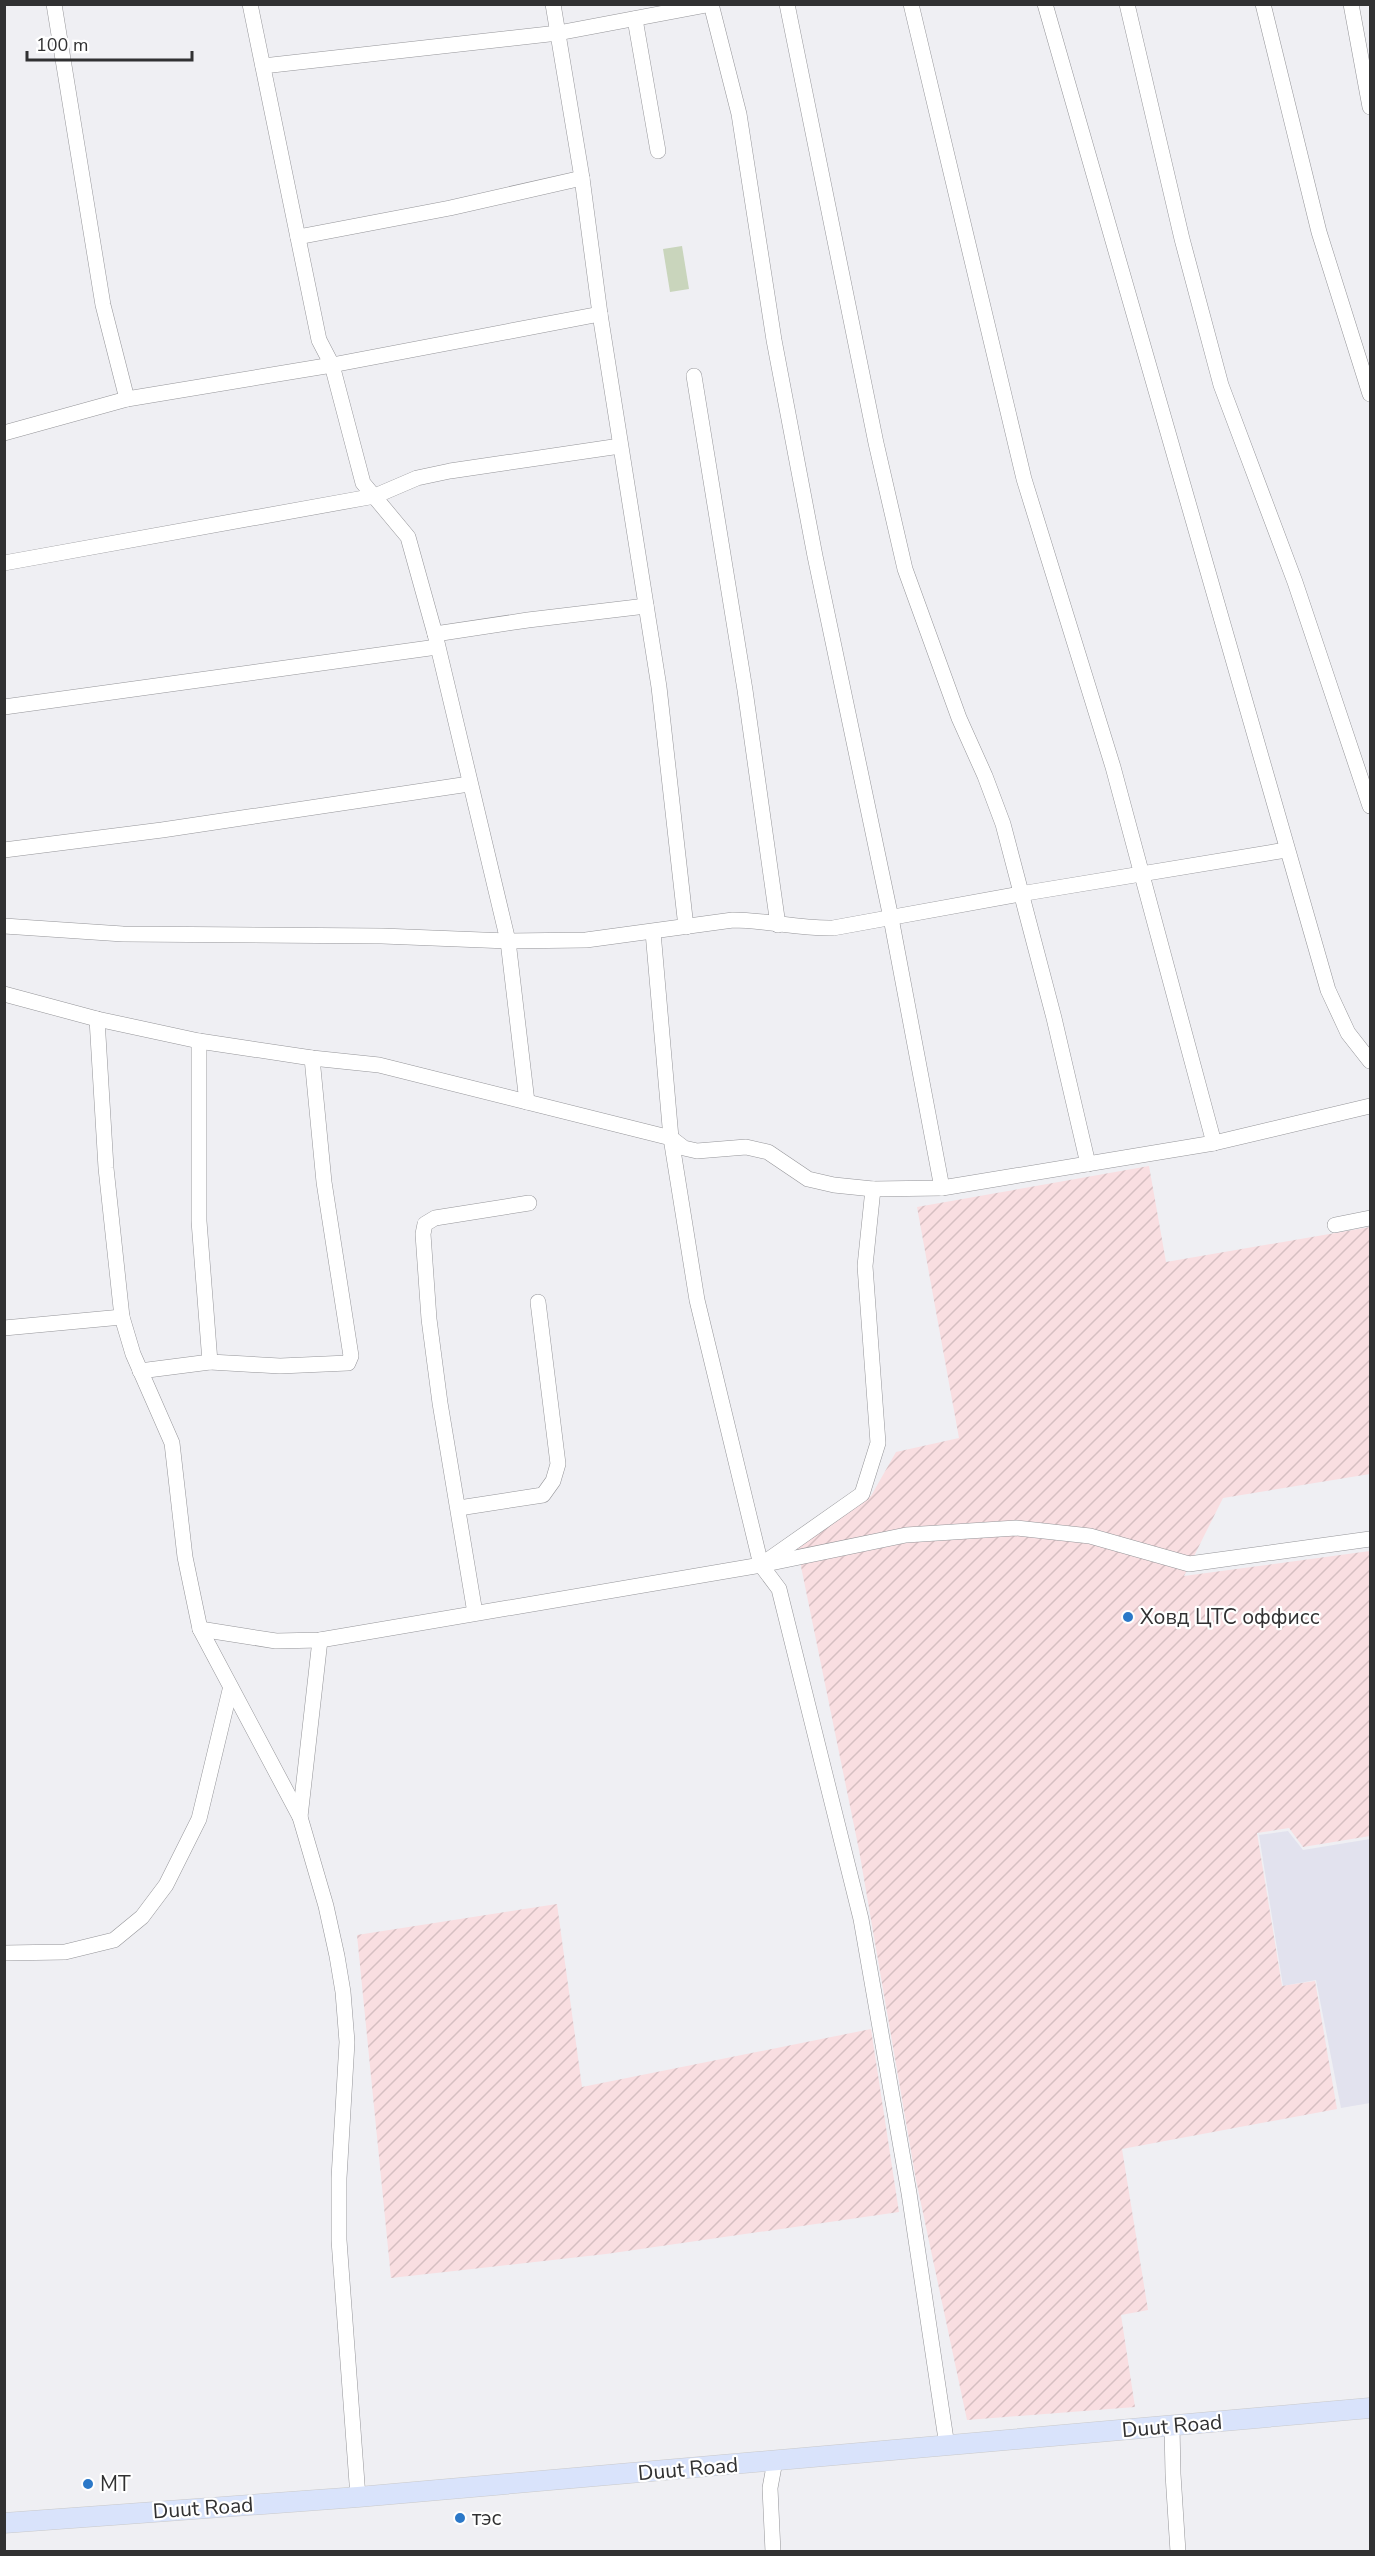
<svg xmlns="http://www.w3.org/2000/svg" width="1375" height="2556" font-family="'Nunito Sans',sans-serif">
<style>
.built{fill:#e2e2ee}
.industrial{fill:url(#industrial-furrows)}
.green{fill:#c9d5bc}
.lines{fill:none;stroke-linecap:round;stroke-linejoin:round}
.minor-casing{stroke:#959599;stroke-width:16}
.major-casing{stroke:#c9c9ca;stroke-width:21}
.minor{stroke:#fff;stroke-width:15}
.major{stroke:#d9e3fb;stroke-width:20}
.poi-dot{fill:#2b78c8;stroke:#fff;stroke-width:2}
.labels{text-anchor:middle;stroke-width:4.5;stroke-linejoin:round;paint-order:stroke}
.poi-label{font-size:21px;fill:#313132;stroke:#fff;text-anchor:start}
.street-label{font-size:21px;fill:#313132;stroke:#fff}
</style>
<defs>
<pattern id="industrial-furrows" width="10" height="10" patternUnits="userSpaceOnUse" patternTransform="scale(1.5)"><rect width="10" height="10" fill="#f9dee1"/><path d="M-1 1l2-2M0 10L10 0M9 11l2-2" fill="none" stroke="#d6bfc2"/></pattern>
</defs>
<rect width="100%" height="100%" fill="#efeff3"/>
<!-- built -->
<path class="built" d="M1288 1831 1303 1850 1370 1839V2103L1341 2108 1316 1980 1283 1986 1259 1835Z"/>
<!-- industrial -->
<g class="industrial">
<path d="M1149 1166 1166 1262 1370 1227V1474L1223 1498 1184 1576 1370 1551V1836L1303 1847 1289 1828 1257 1833 1282 1986 1315 1981 1337 2109 1122 2149 1148 2310 1121 2315 1135 2407 967 2420 916 2180 859 1850 796 1542 871 1496 896 1452 959 1438 917 1207Z"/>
<path d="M557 1904 582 2087 871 2029 899 2212 606 2254 391 2278 357 1935Z"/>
</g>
<!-- green -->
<path class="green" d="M682 246 689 289 670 292 663 249Z"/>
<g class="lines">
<!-- minor casing -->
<g class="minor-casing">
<g id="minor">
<path d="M54 4 103 305 127 399"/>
<path d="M250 4 319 340 332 365 363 483 408 537 435 634 508 941 527 1102"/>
<path d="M553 4 582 178 600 314 659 687 686 927"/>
<path d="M711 4 739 114 774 340 815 556 891 918 942 1188"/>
<path d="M787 4 876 443 905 569 959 718 985 776 1003 824 1054 1018 1088 1164"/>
<path d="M911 4 1024 479 1113 767 1214 1143"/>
<path d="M1045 4 1328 990 1348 1033 1370 1061"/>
<path d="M1127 4 1182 239 1221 385 1295 582 1370 806"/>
<path d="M1263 4 1319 232 1370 394"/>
<path d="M1351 4 1370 107"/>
<path d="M635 19 658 151"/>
<path d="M263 66 558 33 712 4"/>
<path d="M298 237 450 208 582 178"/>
<path d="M694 376 745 690 778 925"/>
<path d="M4 433 127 399 332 365 600 314"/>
<path d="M4 563 375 496 417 478 450 471 620 446"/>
<path d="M435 634 528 620 646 606"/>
<path d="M4 707 437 647"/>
<path d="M4 850 162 830 469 784"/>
<path d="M4 926 123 934 382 936 508 941 586 940 733 920C767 920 799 929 833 928L1020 894 1286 850"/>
<path d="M653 932 671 1138 697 1300 761 1565 779 1589 861 1919 909 2193 947 2446"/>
<path d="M4 994 97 1019 199 1041 312 1058 379 1065 671 1138 684 1148 697 1151 746 1147 768 1152 808 1179 834 1185 873 1189 942 1188 1214 1143 1370 1106"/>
<path d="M97 1019 106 1168 122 1317 133 1354 172 1443 185 1557 200 1629 300 1817 326 1906 337 1956 343 1992 347 2042 339 2178V2240L358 2497"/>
<path d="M1335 1225 1370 1218"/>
<path d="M4 1328 122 1317"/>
<path d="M210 1362 280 1366 348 1363 351 1356 324 1182 312 1058"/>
<path d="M140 1371 210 1362 199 1221V1041"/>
<path d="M459 1508 543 1495 553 1481 558 1464 538 1302"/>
<path d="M768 1560 862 1494 878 1443 865 1266 873 1189"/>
<path d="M475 1613 440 1403 429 1319 423 1234 425 1224 435 1218 529 1203"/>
<path d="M200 1629 276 1641 320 1640 761 1565 906 1535 1016 1528 1090 1536 1189 1564 1370 1539"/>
<path d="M300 1817 320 1640"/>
<path d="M4 1953 65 1952 114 1940 142 1917 166 1885 199 1819 230 1690"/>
<path d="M1172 2426 1173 2474 1178 2552"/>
<path d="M773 2552 770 2488 775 2461"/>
</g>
</g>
<!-- major casing -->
<g class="major-casing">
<path id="major" d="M4 2523 358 2497 1370 2408"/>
</g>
<!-- minor -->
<use href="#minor" class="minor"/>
<!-- major -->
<use href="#major" class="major"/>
</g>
<!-- markers -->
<g class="poi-dot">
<circle cx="1128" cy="1617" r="6"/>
<circle cx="88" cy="2484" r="6"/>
<circle cx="460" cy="2518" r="6"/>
</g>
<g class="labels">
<!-- poi labels -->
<g class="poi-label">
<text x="1140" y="1624">Ховд ЦТС оффисс</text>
<text x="100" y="2491">MT</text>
<text x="472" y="2525">тэс</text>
</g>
<!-- street labels -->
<g class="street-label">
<text transform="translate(1172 2426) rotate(-5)" y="7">Duut Road</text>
<text transform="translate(688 2469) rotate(-5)" y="7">Duut Road</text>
<text transform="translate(203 2508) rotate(-4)" y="7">Duut Road</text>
</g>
</g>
<!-- border -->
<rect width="1375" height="2556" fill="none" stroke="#313132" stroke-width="12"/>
<!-- scale -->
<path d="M27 51v9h165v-9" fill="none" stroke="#313132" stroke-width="3"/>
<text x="36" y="51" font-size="18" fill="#313132" stroke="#ffffff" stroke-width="4.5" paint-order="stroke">100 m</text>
</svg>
